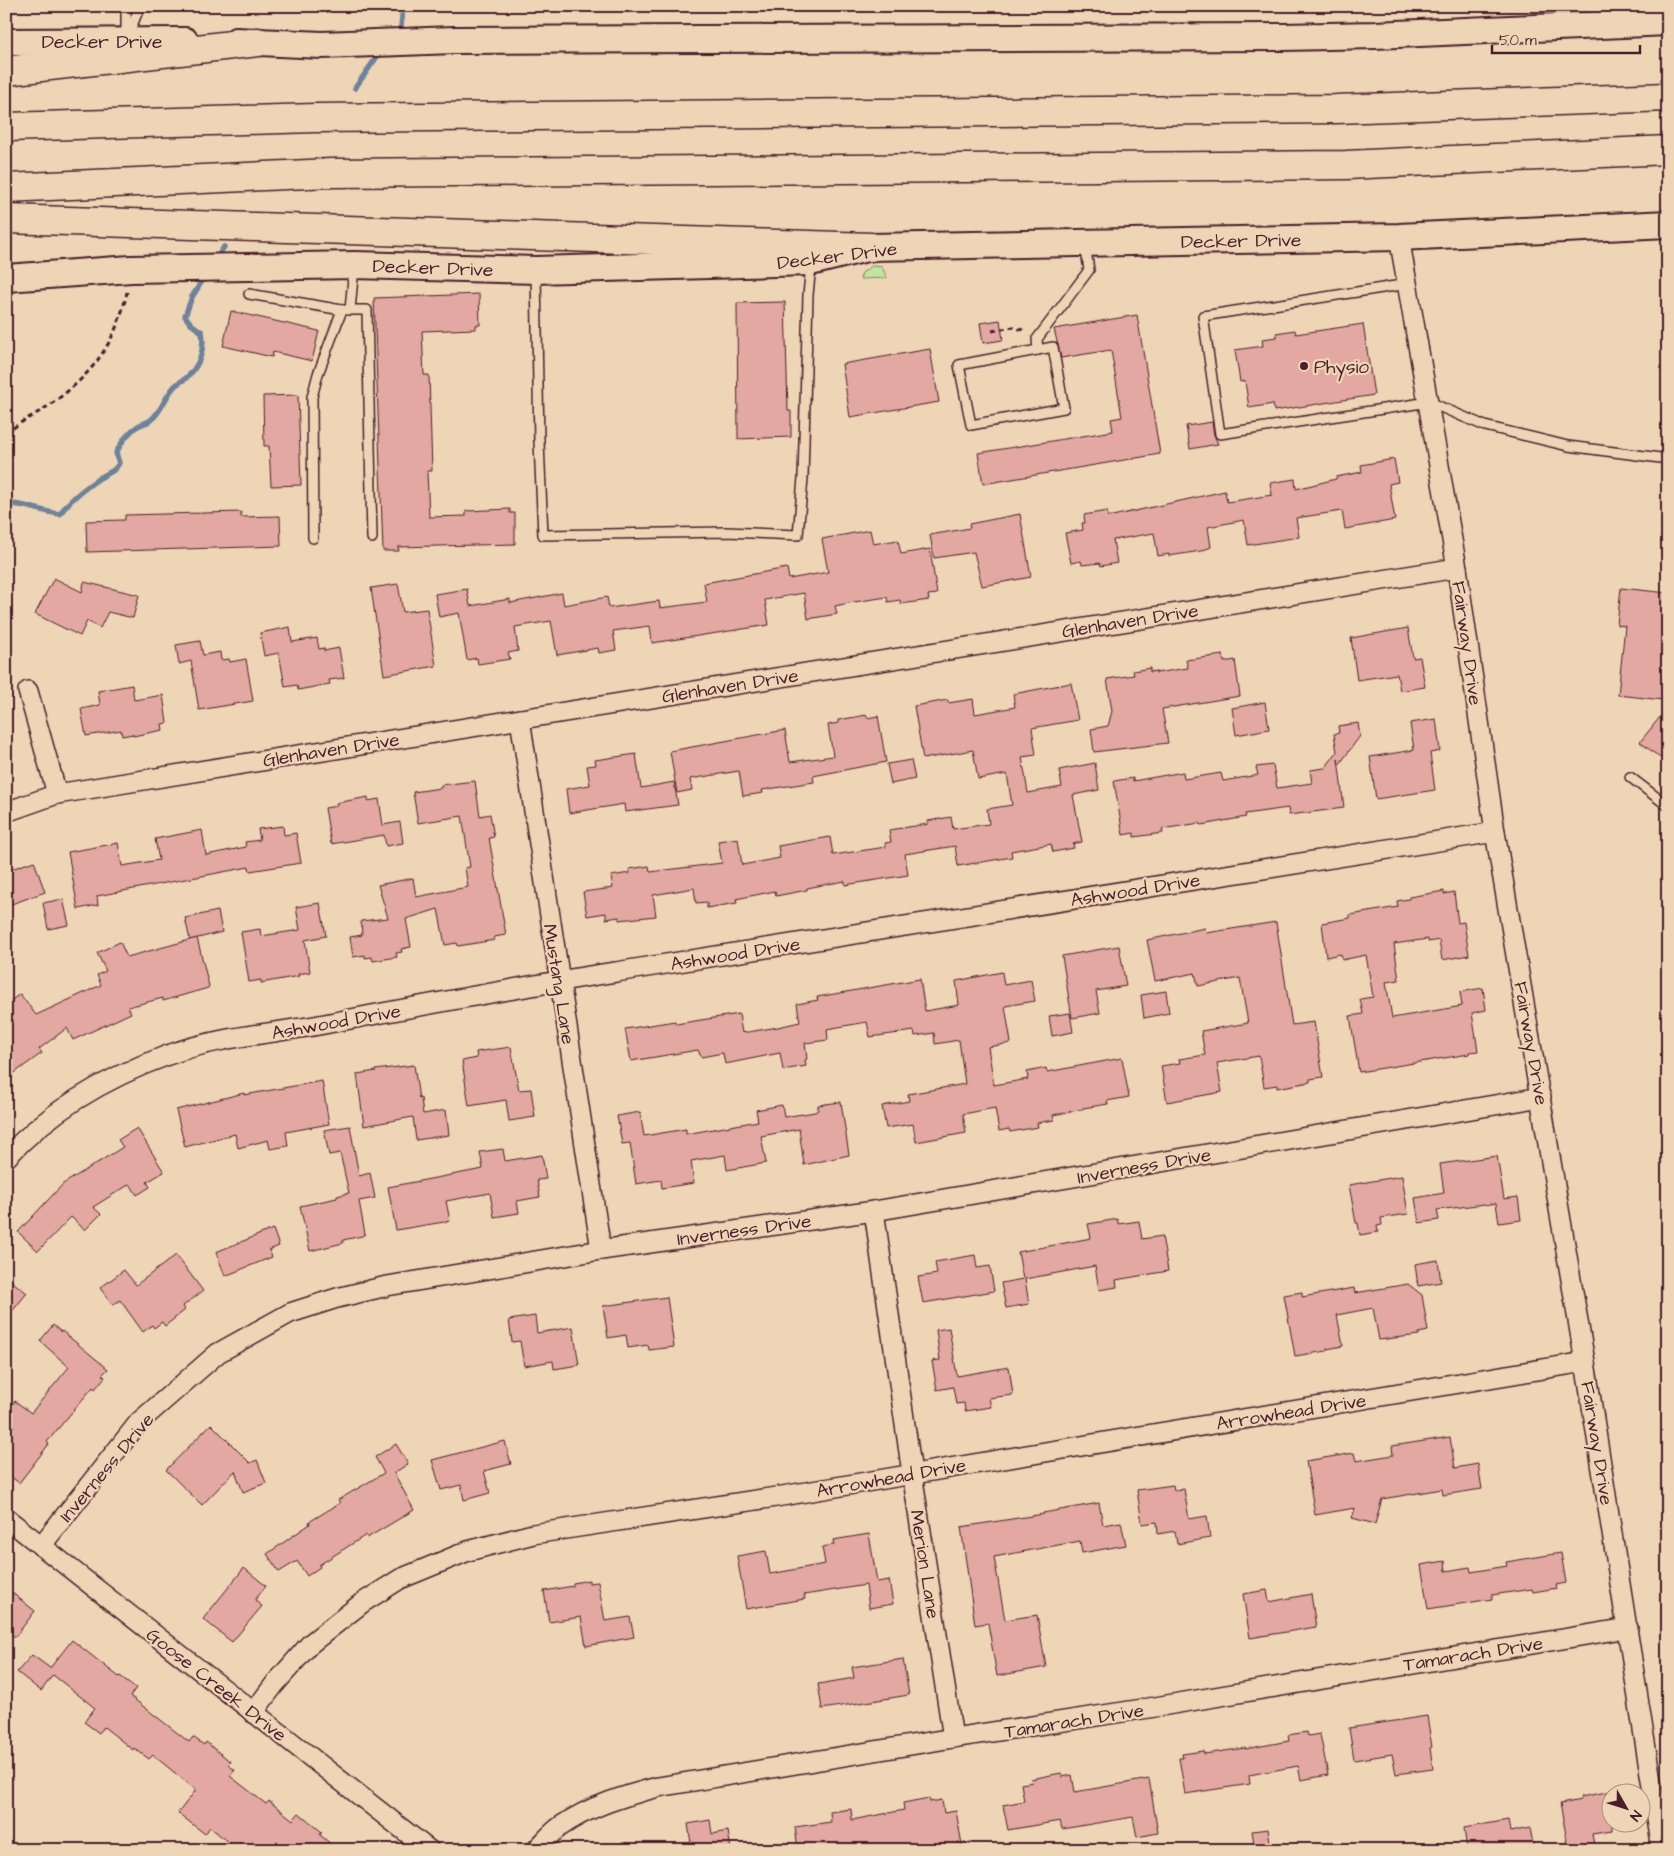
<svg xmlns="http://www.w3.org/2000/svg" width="1674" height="1856" font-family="'Architects Daughter',sans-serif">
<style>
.green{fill:#c1e59f;stroke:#868265}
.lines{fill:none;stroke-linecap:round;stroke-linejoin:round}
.stream{stroke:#6d829b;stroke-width:5.5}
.building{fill:#e2a8a1;stroke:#4a1f2b}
.lane-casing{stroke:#4a1f2b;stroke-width:12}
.street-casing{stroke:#4a1f2b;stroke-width:22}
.secondary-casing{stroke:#4a1f2b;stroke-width:30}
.highway-casing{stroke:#4a1f2b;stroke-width:31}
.path{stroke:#4a1f2b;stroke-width:3;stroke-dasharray:5 4;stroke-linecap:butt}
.lane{stroke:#eed5b6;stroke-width:9}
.street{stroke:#eed5b6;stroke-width:19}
.secondary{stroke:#eed5b6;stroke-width:26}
.highway{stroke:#eed5b6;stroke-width:28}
.poi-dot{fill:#4a1f2b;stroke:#eed5b6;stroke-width:2}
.labels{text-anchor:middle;stroke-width:4.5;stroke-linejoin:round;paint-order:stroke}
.street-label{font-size:19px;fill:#4a1f2b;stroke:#eed5b6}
.poi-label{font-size:19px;fill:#4a1f2b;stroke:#eed5b6;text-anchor:start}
</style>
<rect width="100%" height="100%" fill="#eed5b6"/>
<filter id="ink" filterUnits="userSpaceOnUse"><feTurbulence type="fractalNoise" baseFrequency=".02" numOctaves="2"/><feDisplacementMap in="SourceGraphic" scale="10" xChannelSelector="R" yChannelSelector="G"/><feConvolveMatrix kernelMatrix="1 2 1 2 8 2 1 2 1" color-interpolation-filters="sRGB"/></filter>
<g filter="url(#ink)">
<!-- green -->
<path class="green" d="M872 266 882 267 887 278 860 279 862 273Z"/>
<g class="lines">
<!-- stream -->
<g class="stream">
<path d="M395 34 401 27 403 6"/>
<path d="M355 88 381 51"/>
<path d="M215 260 224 247"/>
<path d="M6 504C26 503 41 512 60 514 69 500 84 489 98 479 107 473 115 472 119 463L116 453C121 443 128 432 138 426 143 423 148 423 152 419 162 410 165 397 174 387 177 383 183 381 186 378 200 366 205 348 202 332L191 324 185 316 192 297 205 276"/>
</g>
</g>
<!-- building -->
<g class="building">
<path d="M479 294 480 325H476V329L422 331 424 375H429L432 471H427L429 517 466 516V511L510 509V513H515V544L398 547 399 551H383L374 298Z"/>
<path d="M785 302 788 411H791V437L738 439 737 303Z"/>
<path d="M231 311 319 331 312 361 273 352 272 357 223 346Z"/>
<path d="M1137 315 1160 454 983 484 978 453 1113 431 1111 419 1122 417 1111 350 1061 358 1054 329Z"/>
<path d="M1000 320 1003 340 983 343 980 323Z"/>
<path d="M1363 324 1374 395 1274 411 1273 404 1249 408 1245 381 1240 382 1235 350 1263 346 1262 339 1277 337 1276 333 1295 330 1296 334Z"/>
<path d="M930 349 939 402 850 417 842 364Z"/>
<path d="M298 395 301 485 271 486 269 446H264L263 396Z"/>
<path d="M1212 422 1214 435 1218 444 1190 449 1186 426Z"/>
<path d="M1394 459 1398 482 1389 484 1395 520 1345 529 1342 511 1296 518 1299 537 1248 545 1244 520 1208 527 1211 547 1201 551 1169 556V554L1158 556 1154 533 1113 540 1117 563 1101 566 1100 563 1082 565 1081 561 1071 563 1065 533 1083 530 1082 523H1085L1084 515 1107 511 1108 517 1225 491 1227 502 1272 495 1270 483 1295 479 1296 489 1336 479V477L1362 472 1361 465Z"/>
<path d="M241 512V517L280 516 281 546 87 552 86 521 125 520V515Z"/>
<path d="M1020 514 1031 577 982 586 974 552 934 558 930 535 970 528 969 524Z"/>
<path d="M870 530 873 544 898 540 901 554 930 549 937 594 928 595 929 600 901 604 900 600 888 602 887 597 854 602 835 606 837 614 808 619 804 593 765 600 769 625 652 643 650 626 613 631 616 650 599 653 598 648 557 655 551 621 515 627 518 651 508 653 510 659 478 664 477 658 467 660 459 613 439 617 435 594 467 589 470 606 510 599V603L562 593 564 605 607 597 609 608 659 601 660 608 707 602 704 583 787 568 789 579 828 572 822 539Z"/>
<path d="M54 578 82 592 84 582 139 595 133 618 108 612 100 628 87 621 80 636 35 614Z"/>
<path d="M398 584 403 612 427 609 436 666 384 675 371 588Z"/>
<path d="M1621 588 1668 593V655L1663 700 1618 695 1625 626 1617 625Z"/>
<path d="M290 627 292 642 317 638 319 649 324 648V651L339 648 344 678 329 680 330 684 298 690 297 685 285 687 279 653 264 656 260 633Z"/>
<path d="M1408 628 1413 658 1420 657 1425 687 1400 691 1397 674 1357 680 1351 638Z"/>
<path d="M200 641 203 655 220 652 221 660 229 659 230 662 246 659 253 701 199 710 191 661 179 664 176 645Z"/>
<path d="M1223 655 1224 662 1235 660 1240 696 1162 709 1168 743 1094 752 1091 729 1108 726 1112 711 1107 679 1134 675 1133 671 1150 668V672L1156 671V673L1188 668 1186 660Z"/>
<path d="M1071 683 1078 720 1032 728 1036 755 1022 757 1028 793 1062 787 1059 770 1095 763 1099 790 1073 795 1082 842 1073 844 1074 848 1053 852 1051 844 1011 851 1012 857 958 866 955 846 905 854 908 875 845 885V881L807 888V890L776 896 775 891 736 899 737 903 707 908V902L696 903 694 888 653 895 656 916 619 920V917L606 919V913L587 916 583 892 613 888 611 876 630 873 629 869 649 866 650 872 722 863 718 841 738 838 742 865 780 858 778 846 830 837 833 855 886 847 885 843 891 842 889 830 928 824V821L951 817 953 829 989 824 987 809 1012 805 1007 774 978 779 973 750 923 759 914 706 948 700V703L973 699 975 714 1015 707 1013 694Z"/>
<path d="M132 685 134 700 163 695 167 723 162 724 163 730 133 736V734L122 736 121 730 86 736 81 709 100 705 98 691Z"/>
<path d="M1265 702 1269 729 1236 735 1232 708Z"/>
<path d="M1668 707V764L1640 742Z"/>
<path d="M867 715V718L878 716 886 762 813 776 814 782 762 790 763 793 743 796 739 771 690 779 692 790 677 793 670 751 785 730 790 762 833 756 828 725 838 723V720Z"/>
<path d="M1436 719 1440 751 1430 753 1435 790 1376 799 1370 757 1414 750 1410 723Z"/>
<path d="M1358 723 1360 736 1339 765 1338 759 1344 808 1289 815 1288 808 1245 814 1246 817 1218 822 1201 825 1200 823 1162 829 1163 833 1134 837V833L1123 835 1114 781 1133 778V781L1183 772 1184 779 1221 773 1223 781 1258 775 1256 767 1273 765 1277 788 1312 783 1310 770 1325 768 1337 752 1334 734 1339 733 1338 726Z"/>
<path d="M636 754 641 788 674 782 678 805 625 812 624 804 569 813 566 789 590 785 587 766 596 765 595 760Z"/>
<path d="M911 760 915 779 891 784 887 764Z"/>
<path d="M475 781 480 816 490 814 494 837 489 838 506 935 494 937 495 940 458 946 457 943 445 945 438 909 406 919 411 947 401 949 402 952 396 953 397 957 373 961 372 957 365 958V955L353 957 350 937 362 935 361 921 388 918 378 885 413 878 416 897 468 887 465 868 470 867 462 816 418 823 413 792 441 788V785Z"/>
<path d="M368 797V801L379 799 383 825 400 822 403 843 386 846 384 835 331 844 325 808 337 806 336 803Z"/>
<path d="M283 826 284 835 296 833 301 863 250 871 249 867 97 896 98 905 78 909 68 852 118 843 122 866 159 860 155 839 202 830 206 855 246 847 245 842 260 840 258 829Z"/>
<path d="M34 861 45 892 6 906V871Z"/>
<path d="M1444 891V894L1454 892 1458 923 1464 922 1469 955 1442 960 1439 940 1428 942V939L1394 944 1399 980 1386 982 1392 1018 1462 1006 1460 992 1483 988 1486 1010 1472 1013 1478 1051 1469 1052V1054L1359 1072 1350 1016 1363 1014 1360 999 1373 997 1366 955 1342 960 1341 954 1326 957 1322 923 1350 918V915L1398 907 1397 901 1409 899V897Z"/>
<path d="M63 899 69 925 48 929 43 903Z"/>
<path d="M320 903 326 936 305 940 310 972 298 974 299 976 261 983V980L249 982 241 932 260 929 261 936 300 930 296 907Z"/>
<path d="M218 911 222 932 190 940 185 918Z"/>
<path d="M1276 922 1292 1025 1314 1022 1323 1077 1310 1079V1082L1277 1088V1085L1264 1087 1259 1056 1217 1063 1222 1092 1167 1102 1161 1066 1180 1063 1179 1059 1205 1055 1201 1031 1248 1023 1240 978 1198 986 1195 973 1155 981 1147 940 1205 928 1206 933Z"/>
<path d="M197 938 209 986 208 988 163 1001V998L128 1007 131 1013 73 1040 67 1028 39 1049 42 1053 6 1079V1004L20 994 36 1015 101 985 97 975 106 971 97 953 120 942 127 957Z"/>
<path d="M1119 946 1126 986 1096 991 1100 1013 1072 1018 1062 956Z"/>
<path d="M1002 972 1004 985 1031 980 1035 1001 1005 1006 1011 1043 988 1047 994 1085 1028 1079 1027 1072 1046 1068 1047 1072 1122 1058 1129 1097 1107 1101 1108 1104 1083 1108V1109L1053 1115 1054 1120 1037 1123 1038 1127 1010 1132 1009 1129 999 1131 995 1108 963 1114 966 1133 916 1142 913 1124 886 1128 882 1106 909 1101 908 1094 965 1084 959 1040 935 1044 934 1033 915 1036 914 1031 870 1037 867 1022 827 1029 828 1040 805 1043 807 1059 805 1060 806 1066 783 1070 780 1053 725 1064 723 1053 701 1057 698 1050 631 1061 625 1029 675 1021 676 1024 739 1014 742 1033 778 1027 800 1022 797 1004 818 1000 817 997 920 979 925 1011 959 1005 956 981Z"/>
<path d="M1166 991 1169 1013 1144 1018 1141 995Z"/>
<path d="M1070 1013 1073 1032 1052 1036 1049 1016Z"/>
<path d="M511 1047 519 1090 531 1089 535 1117 509 1121 506 1100 469 1106 462 1061 477 1058 476 1052Z"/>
<path d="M414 1065 419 1099 421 1098 423 1114 446 1110 449 1135 416 1140 413 1117 364 1126 357 1074 376 1071 375 1070Z"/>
<path d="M322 1081 329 1124 286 1132 288 1146 270 1149 268 1140 238 1148 235 1134 185 1147 176 1110 244 1093V1095Z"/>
<path d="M841 1102 849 1155 804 1165 799 1129 761 1136 766 1163 727 1170 725 1155 691 1161 694 1183 662 1188 661 1180 636 1184 630 1143 622 1144 617 1116 640 1112 644 1136 686 1129V1134L758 1121 756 1110 782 1105 784 1117 815 1112 818 1110V1105Z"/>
<path d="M350 1126 359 1176 370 1173 375 1198 359 1201 365 1234 362 1236 343 1240V1243L310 1251 300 1206 337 1198V1196L349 1193 340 1153 329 1155 324 1130Z"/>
<path d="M137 1128 164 1172 147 1182 150 1187 137 1195 130 1184 93 1207 101 1214 85 1230 71 1217 38 1251 18 1232 63 1184 123 1147 118 1140Z"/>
<path d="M503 1149 505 1161 542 1155 546 1179 537 1180 540 1197 517 1201 519 1213 494 1217 490 1193 446 1201 450 1221 396 1230 388 1187 483 1169 480 1152Z"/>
<path d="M1497 1156 1504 1199 1518 1197 1521 1220 1499 1223 1496 1203 1486 1205 1485 1204 1437 1210 1439 1220 1419 1223 1415 1198 1444 1193 1440 1164Z"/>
<path d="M1402 1176 1408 1214 1381 1218 1382 1225 1377 1226 1378 1232 1360 1235 1358 1223H1356L1349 1185Z"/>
<path d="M1118 1219V1224L1139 1221 1142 1239 1162 1236 1168 1271 1116 1280 1117 1287 1099 1290 1095 1266 1025 1279 1029 1304 1006 1308 1001 1283 1023 1279 1018 1252 1091 1238 1088 1224Z"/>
<path d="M273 1229 279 1246 269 1250 272 1257 225 1276 216 1252Z"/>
<path d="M176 1255 203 1291 183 1306 185 1310 165 1326 162 1322 154 1328 152 1325 143 1332 120 1300 113 1305 100 1288 124 1270 136 1285Z"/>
<path d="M975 1255 977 1268 990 1266 994 1291 923 1303 918 1277 937 1274 935 1262Z"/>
<path d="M1438 1260 1441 1282 1418 1286 1415 1264Z"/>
<path d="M6 1277 27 1293 6 1319Z"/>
<path d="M1408 1284 1422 1295 1428 1331 1419 1333V1335L1379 1340 1373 1308 1337 1315 1343 1346 1327 1349V1351L1295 1356 1284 1295 1302 1292V1297L1354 1288 1355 1293Z"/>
<path d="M667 1297 674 1347 649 1350 648 1345 628 1348 626 1335 608 1338 603 1306Z"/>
<path d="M535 1316 537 1333 573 1327 579 1365 554 1369 553 1361 524 1366 520 1341 512 1342 509 1320Z"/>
<path d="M53 1325 61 1332 62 1331 108 1369 102 1375 105 1377 95 1389 93 1387 47 1442 49 1444 19 1483 6 1473V1435L14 1425 6 1420V1412L15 1401 31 1413 69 1367 40 1341Z"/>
<path d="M949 1328 957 1376 1009 1367 1013 1395 989 1398 991 1407 965 1411 964 1403 956 1404 953 1387 937 1390 932 1361 940 1360 936 1330Z"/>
<path d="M211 1424 250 1463 257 1460 266 1483 243 1492 235 1471 202 1505 166 1470Z"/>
<path d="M1450 1437 1455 1468 1478 1464 1482 1489 1443 1495 1442 1489 1382 1499 1375 1524 1352 1518 1355 1508 1315 1515 1306 1461 1354 1453 1356 1461 1393 1455 1392 1446Z"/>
<path d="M505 1441 511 1464 484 1471 490 1493 464 1500 461 1485 441 1490 432 1460Z"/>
<path d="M396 1444 408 1464 394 1473 414 1510 367 1538 366 1535 319 1565 320 1567 307 1576 297 1561 279 1572 267 1554 310 1524 309 1522 340 1503 338 1500 384 1473 375 1457Z"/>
<path d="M1173 1485 1174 1490 1184 1489 1189 1519 1207 1516 1210 1538 1177 1544 1175 1531 1158 1534 1157 1522 1142 1524 1137 1490Z"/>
<path d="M1099 1503 1103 1525 1121 1522 1126 1545 1082 1553 1080 1541 994 1557 1005 1620 1037 1615 1046 1667 997 1676 988 1623 975 1625 961 1527 1044 1514 1043 1513Z"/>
<path d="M869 1534 877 1582 889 1580 893 1604 869 1608 866 1585 804 1595 805 1599 746 1609 737 1556 766 1551 770 1574 825 1564 822 1547 834 1545 833 1540Z"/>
<path d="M1561 1553 1566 1583 1556 1585 1557 1588 1533 1592 1532 1589 1492 1595V1599L1428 1609 1421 1565 1445 1561 1446 1571 1470 1567 1471 1572 1507 1566 1506 1562Z"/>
<path d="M244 1568 266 1586 255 1600 262 1606 232 1642 203 1619Z"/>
<path d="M589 1580V1583L598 1582 605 1621 630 1617 634 1637 586 1646 581 1617 549 1622 544 1591 573 1586V1583Z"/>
<path d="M6 1588 35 1611 15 1637 6 1630Z"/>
<path d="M1267 1590 1269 1602 1311 1594 1316 1627 1250 1638 1243 1594Z"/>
<path d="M72 1640 119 1677 120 1676 136 1688 130 1696 189 1742 193 1737 204 1745 206 1742 231 1762 228 1765 235 1770 230 1776 266 1804 269 1801 293 1820 299 1813 322 1832 320 1835 338 1850H253L244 1843 238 1850 210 1827 205 1834 178 1813 196 1790 153 1755 149 1759 134 1748 133 1750 104 1727 99 1733 84 1722 95 1708 53 1675 41 1691 17 1672 32 1655 50 1668Z"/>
<path d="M903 1659 909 1695 822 1709 818 1684 854 1678 852 1667Z"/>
<path d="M1427 1716 1432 1747 1430 1748 1433 1769 1396 1774 1392 1754 1354 1760 1349 1728Z"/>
<path d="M1307 1732 1308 1736 1320 1734 1328 1775 1301 1780 1298 1766 1249 1775 1250 1784 1185 1794 1179 1758H1183L1182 1754 1204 1751V1754L1245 1748V1749L1289 1741 1288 1735Z"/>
<path d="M1061 1773 1062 1777 1072 1775 1075 1792 1149 1779 1158 1833 1137 1837 1133 1817 1062 1829 1060 1821 1008 1830 1003 1805 1024 1801 1021 1784 1032 1782 1031 1779Z"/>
<path d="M1612 1791V1831L1592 1834 1595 1850H1569L1560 1804 1581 1800V1797Z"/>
<path d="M929 1798 930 1802 942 1800 944 1813 956 1811 963 1850H931V1845L906 1850H798L795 1827 831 1822 830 1812 851 1809 852 1820 904 1810 903 1803Z"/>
<path d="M710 1820 712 1834 728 1831 731 1850H692L688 1824Z"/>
<path d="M1508 1820 1510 1832 1530 1828 1534 1850H1467L1464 1828Z"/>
<path d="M1268 1829 1271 1848 1255 1850 1252 1831Z"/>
</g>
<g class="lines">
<!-- lane casing -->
<g class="lane-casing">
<g id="lane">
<path d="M126 35V6"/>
<path d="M127 38 140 6"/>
<path d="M536 273 539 442 543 535 726 532 798 535 803 478 808 295 811 265"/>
<path d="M1408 284 1203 316 1220 434 1429 402 1485 426 1568 446 1668 459"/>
<path d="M249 294 342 310"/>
<path d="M350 310H367L372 538"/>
<path d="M1053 347 1064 408 971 425 959 365Z"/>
<path d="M1038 350 1037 339 1089 270 1085 244"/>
<path d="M313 538 312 397 318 374 342 310H350L354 267"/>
<path d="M1630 777 1668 806"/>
</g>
</g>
<!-- street casing -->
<g class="street-casing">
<g id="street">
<path d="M1399 237 1457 568 1495 832 1585 1362 1662 1850"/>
<path d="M28 691 57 794"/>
<path d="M520 719 601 1250"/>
<path d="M6 812 57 794 1457 568"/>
<path d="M6 1158C49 1111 108 1077 168 1055 216 1037 269 1034 319 1025 418 1006 517 987 616 972 909 925 1202 878 1495 832"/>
<path d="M874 1211 912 1473 953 1738"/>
<path d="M6 1518 429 1850"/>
<path d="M41 1546 139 1422 218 1353 290 1313 337 1298 387 1286 601 1250 874 1211 1541 1097"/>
<path d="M253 1713 274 1685 310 1644 362 1603 400 1579 468 1551 533 1534 776 1497 1585 1362"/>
<path d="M536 1850C544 1842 552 1832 561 1826 590 1806 624 1796 658 1787L953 1738 1149 1708 1628 1628"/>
</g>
</g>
<!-- secondary casing -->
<g class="secondary-casing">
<g id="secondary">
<path d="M236 41 322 45 454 40 1284 37 1375 35 1668 22"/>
<path d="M6 42 185 41"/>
<path d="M6 278 131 269 355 265 536 270 811 262 871 247 1399 237 1668 224"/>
</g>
</g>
<!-- highway casing -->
<g class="highway-casing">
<g id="highway">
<path d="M6 71 258 42"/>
<path d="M6 127 315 118 1336 109 1668 97"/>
<path d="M6 188 331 173 1346 165 1668 150"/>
<path d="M6 219 871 247"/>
</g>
</g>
<!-- path -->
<g class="path">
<path d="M992 331 1013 327 1026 331"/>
<path d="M6 434C20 421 36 415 51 404 93 374 116 343 127 292"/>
</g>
<!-- lane -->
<use href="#lane" class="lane"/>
<!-- street -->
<use href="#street" class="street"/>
<!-- secondary -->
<use href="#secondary" class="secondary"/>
<!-- highway -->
<use href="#highway" class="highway"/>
</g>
</g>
<!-- markers -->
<circle class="poi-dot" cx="1304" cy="366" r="5"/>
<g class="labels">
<!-- street labels -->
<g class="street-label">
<text x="102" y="48">Decker Drive</text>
<text transform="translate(1241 240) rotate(-1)" y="7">Decker Drive</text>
<text transform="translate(837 255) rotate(-7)" y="7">Decker Drive</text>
<text transform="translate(433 267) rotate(2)" y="7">Decker Drive</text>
<text transform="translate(1130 620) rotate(-9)" y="7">Glenhaven Drive</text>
<text transform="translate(1468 643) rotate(82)" y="7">Fairway Drive</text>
<text transform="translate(730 685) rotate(-9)" y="7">Glenhaven Drive</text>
<text transform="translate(331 749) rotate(-9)" y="7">Glenhaven Drive</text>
<text transform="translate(1135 889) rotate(-9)" y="7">Ashwood Drive</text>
<text transform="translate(735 953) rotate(-9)" y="7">Ashwood Drive</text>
<text transform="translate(560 984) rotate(81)" y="7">Mustang Lane</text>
<text transform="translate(336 1021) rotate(-10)" y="7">Ashwood Drive</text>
<text transform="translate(1532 1043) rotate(80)" y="7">Fairway Drive</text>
<text transform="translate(1144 1165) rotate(-10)" y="7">Inverness Drive</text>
<text transform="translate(744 1229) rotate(-8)" y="7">Inverness Drive</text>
<text transform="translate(1291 1411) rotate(-9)" y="7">Arrowhead Drive</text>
<text transform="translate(1598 1443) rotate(81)" y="7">Fairway Drive</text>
<text transform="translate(106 1467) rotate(-50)" y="7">Inverness Drive</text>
<text transform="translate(891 1477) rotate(-10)" y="7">Arrowhead Drive</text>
<text transform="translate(926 1564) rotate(81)" y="7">Merion Lane</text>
<text transform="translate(1473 1653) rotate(-9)" y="7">Tamarach Drive</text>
<text transform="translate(217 1684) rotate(38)" y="7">Goose Creek Drive</text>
<text transform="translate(1074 1720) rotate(-9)" y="7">Tamarach Drive</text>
</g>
<!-- poi labels -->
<g class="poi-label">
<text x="1314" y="373">Physio</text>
</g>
</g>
<!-- margin -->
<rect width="1674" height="1856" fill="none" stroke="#eed5b6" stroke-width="25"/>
<rect x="12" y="12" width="1649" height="1831" fill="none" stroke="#4a1f2b" stroke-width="2" filter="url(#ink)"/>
<!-- north arrow -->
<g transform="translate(1626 1808) rotate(129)"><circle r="24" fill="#eed5b6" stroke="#ac8c7e"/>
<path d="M0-4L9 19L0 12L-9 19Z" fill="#4a1f2b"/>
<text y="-8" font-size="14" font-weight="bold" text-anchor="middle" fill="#4a1f2b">N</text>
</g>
<!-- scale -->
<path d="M1492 45v8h148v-8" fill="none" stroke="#4a1f2b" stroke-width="2.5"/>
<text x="1499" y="45" font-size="15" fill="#4a1f2b" stroke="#eed5b6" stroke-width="4" paint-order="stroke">50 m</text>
</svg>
